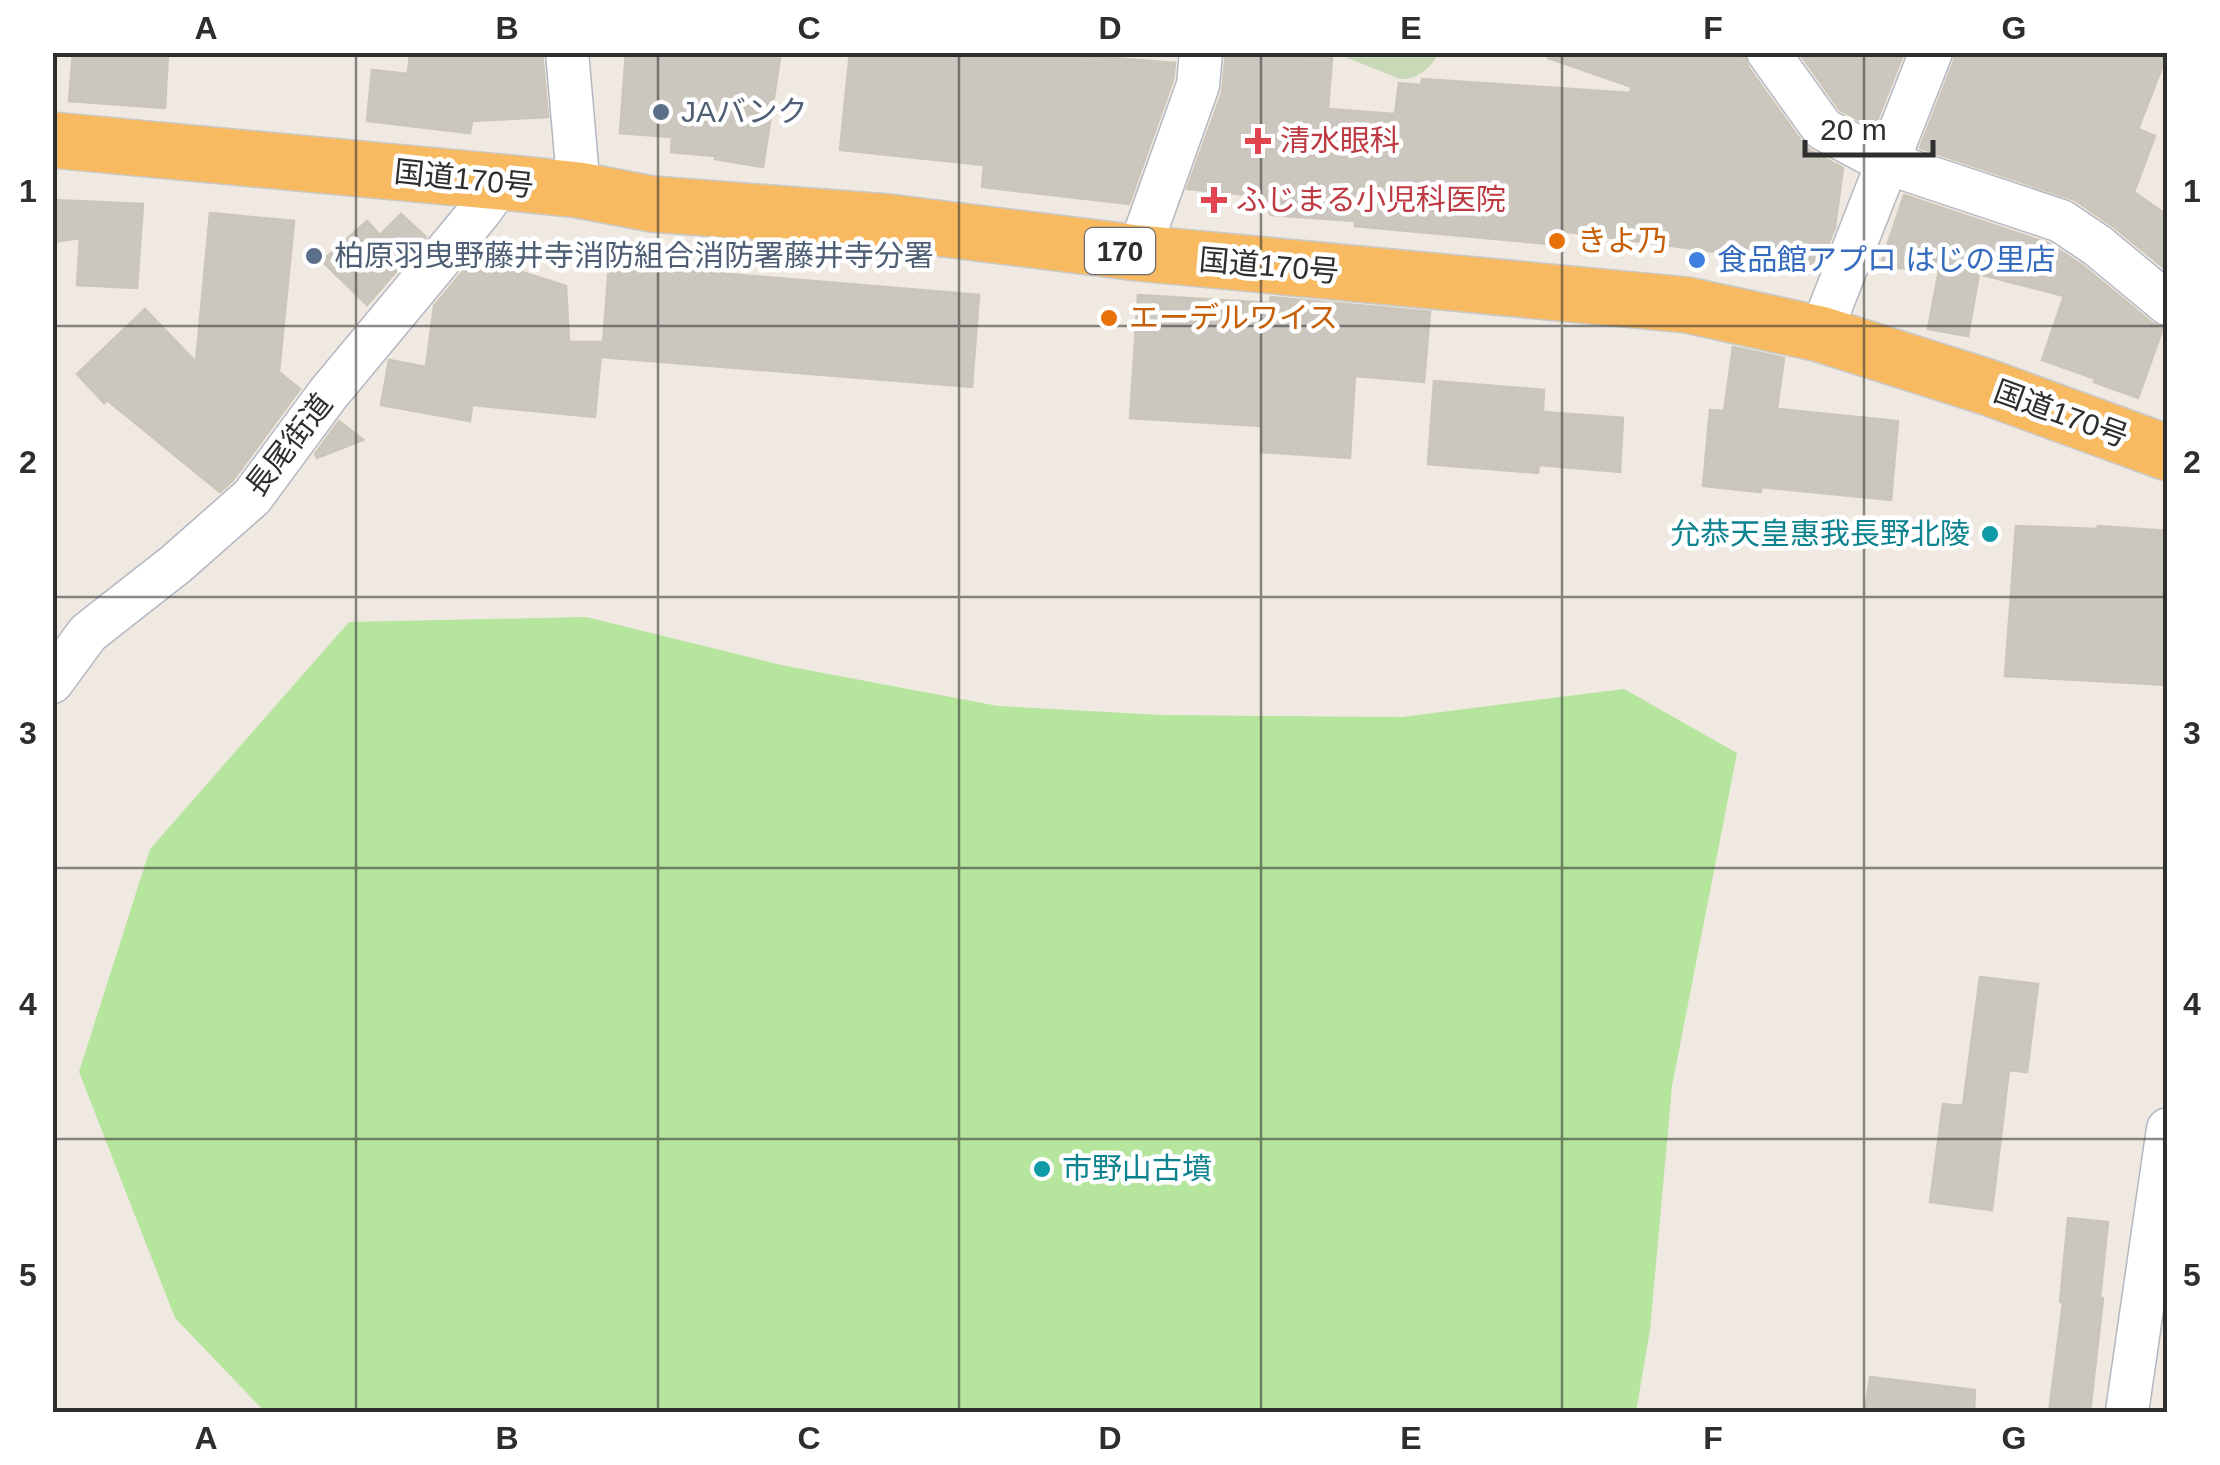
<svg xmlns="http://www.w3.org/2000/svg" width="2220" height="1465" font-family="Arial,'Noto Sans JP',sans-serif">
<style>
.green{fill:#b6e59e}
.cemetery{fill:#c8d9b8}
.building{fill:#cbc7bf;stroke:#cbc5ba;stroke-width:2.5}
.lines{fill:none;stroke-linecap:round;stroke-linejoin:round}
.minor-casing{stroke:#b4b7c1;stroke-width:45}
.trunk-casing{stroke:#c9c9c9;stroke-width:58}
.minor{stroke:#fff;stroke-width:42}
.trunk{stroke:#f8ba60;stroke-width:55}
.grid{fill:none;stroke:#2e2e2e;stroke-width:2.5;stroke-opacity:0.55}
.service-dot{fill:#5c6f8a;stroke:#fff;stroke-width:4}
.health-dot{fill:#e0444e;stroke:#fff;stroke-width:4}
.food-dot{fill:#e8710a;stroke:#fff;stroke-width:4}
.shop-dot{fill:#3f7fe0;stroke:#fff;stroke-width:4}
.culture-dot{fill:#0f9aa8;stroke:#fff;stroke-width:4}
.labels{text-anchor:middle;stroke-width:9;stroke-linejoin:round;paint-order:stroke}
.shield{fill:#fff;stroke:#6d6d6d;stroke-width:2.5}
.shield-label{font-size:28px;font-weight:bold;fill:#2e2e2e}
.service-label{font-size:30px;fill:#4e5e75;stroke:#fff;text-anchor:start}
.health-label{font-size:30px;fill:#be3a42;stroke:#fff;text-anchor:start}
.street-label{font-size:30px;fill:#2e2e2e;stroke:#fff}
.food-label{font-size:30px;fill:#c56008;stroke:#fff;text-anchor:start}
.shop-label{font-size:30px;fill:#366cbe;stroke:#fff;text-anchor:start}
.culture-label{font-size:30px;fill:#0d838f;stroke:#fff;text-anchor:end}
.neatline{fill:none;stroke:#2e2e2e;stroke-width:4}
.grid-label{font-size:32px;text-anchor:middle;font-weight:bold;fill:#2e2e2e}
</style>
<rect width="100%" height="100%" fill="#efe9e1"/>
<!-- green -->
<path class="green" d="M586 617 781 665 998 706 1161 715 1402 717 1624 689 1737 753 1672 1086 1650 1330 1636 1412H265L175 1318 79 1072 150 849 349 622Z"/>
<!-- cemetery -->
<path class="cemetery" d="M1335 53 1439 52V53C1430 68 1418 80 1400 79Z"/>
<!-- building -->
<g class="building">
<path d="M73 52H168L165 108 69 101Z"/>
<path d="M410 52H542L548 117 472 121 470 133 367 121 372 70 408 74Z"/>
<path d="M626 52H781L763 167 715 159 716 156 671 152 672 137 620 133Z"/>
<path d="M850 52H1086V56L1175 63 1173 80 1129 204 982 187 984 165 840 150Z"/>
<path d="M1226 52H1272L1332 58 1328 109 1395 114 1399 83 1421 85 1422 79 1630 93 1632 87 1548 58 1549 52H1743L1748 67 1803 144 1811 151 1843 168 1835 227 1820 266 1561 231 1560 245 1355 226V221L1271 215 1259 196 1187 189 1222 93Z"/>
<path d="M1799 52H1904L1874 128 1840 110Z"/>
<path d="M1955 52H2168L2138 129 2155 136 2134 192 2168 216V271L2114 227 2075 200 1920 148 1954 61Z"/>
<path d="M1904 195 2050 244 2083 266 2152 323 2163 328 2138 398 2094 382 2096 379 2042 360 2064 296 1979 274 1968 336 1928 329 1939 270 1880 267Z"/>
<path d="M52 200 143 204 137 288 77 285 80 238 52 242Z"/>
<path d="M210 213 294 221 279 372 300 389 233 480 220 492 107 400 104 403 77 374 145 309 196 362Z"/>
<path d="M401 214 426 237 367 305 322 261 367 221 380 235Z"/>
<path d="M475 257 566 286 569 342H602L595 417 472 405 470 421 381 405 389 360 426 367 434 306Z"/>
<path d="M609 264 979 295 972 387 602 357Z"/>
<path d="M1138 295 1270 303 1271 297 1430 312 1424 382 1355 376 1350 458 1261 452 1262 426 1130 418Z"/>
<path d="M1733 347 1784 358 1777 409 1898 421 1891 500 1761 487V492L1703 486 1710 410 1724 411Z"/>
<path d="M1434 381 1544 390 1543 412 1623 418 1620 472 1539 465 1538 473 1428 464Z"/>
<path d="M339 421 363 440 317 458 315 454Z"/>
<path d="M2016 526 2097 529 2098 526 2168 531V685L2005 676Z"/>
<path d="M1980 977 2038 984 2027 1072 2009 1070 1992 1210 1930 1202 1943 1104 1963 1106Z"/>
<path d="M2068 1218 2108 1222 2100 1298H2103L2090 1412H2049L2063 1303 2060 1302Z"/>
<path d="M1870 1377 1975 1390 1974 1412H1865Z"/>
</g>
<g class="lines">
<!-- minor casing -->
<g class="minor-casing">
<g id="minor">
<path d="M567 52 579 190"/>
<path d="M1768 52 1823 129 1887 163 2061 221 2098 246 2168 304"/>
<path d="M1138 253 1198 85 1201 52"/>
<path d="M1820 334 1931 52"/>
<path d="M52 682 88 633 176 564 252 497 328 394 481 210 501 182"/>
<path d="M2127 1412 2168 1129"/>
</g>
</g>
<!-- trunk casing -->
<g class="trunk-casing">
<path id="trunk" d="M52 140 501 182 579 190 652 204 888 222 1138 253 1687 305 1820 334 1987 387 2168 453"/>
</g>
<!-- minor -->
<use href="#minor" class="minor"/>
<!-- trunk -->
<use href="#trunk" class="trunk"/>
</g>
<!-- grid -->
<path class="grid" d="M356 52V1412M658 52V1412M959 52V1412M1261 52V1412M1562 52V1412M1864 52V1412M52 326H2168M52 597H2168M52 868H2168M52 1139H2168"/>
<!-- markers -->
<g class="service-dot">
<circle cx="661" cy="112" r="10"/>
<circle cx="314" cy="256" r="10"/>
</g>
<g class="health-dot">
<path d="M1253 126h10v10h10v10h-10v10h-10v-10h-10v-10h10z"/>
<path d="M1209 185h10v10h10v10h-10v10h-10v-10h-10v-10h10z"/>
</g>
<g class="food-dot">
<circle cx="1557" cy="241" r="10"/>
<circle cx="1109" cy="318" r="10"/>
</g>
<circle class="shop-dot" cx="1697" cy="260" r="10"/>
<g class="culture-dot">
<circle cx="1990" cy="534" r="10"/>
<circle cx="1042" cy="1169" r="10"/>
</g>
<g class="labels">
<!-- shield labels -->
<rect class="shield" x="1085" y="228" width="70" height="46" rx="8"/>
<g class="shield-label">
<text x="1120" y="261">170</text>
</g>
<!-- service labels -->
<g class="service-label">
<text x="681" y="122">JAバンク</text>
<text x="334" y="266">柏原羽曳野藤井寺消防組合消防署藤井寺分署</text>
</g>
<!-- health labels -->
<g class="health-label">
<text x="1280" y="151">清水眼科</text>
<text x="1236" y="210">ふじまる小児科医院</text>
</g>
<!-- street labels -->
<g class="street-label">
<text transform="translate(464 179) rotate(6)" y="10">国道170号</text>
<text transform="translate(1269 266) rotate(5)" y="10">国道170号</text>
<text transform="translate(2061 414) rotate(20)" y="10">国道170号</text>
<text transform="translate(289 445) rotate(-52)" y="10">長尾街道</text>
</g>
<!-- food labels -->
<g class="food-label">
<text x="1577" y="251">きよ乃</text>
<text x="1129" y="328">エーデルワイス</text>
</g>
<!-- shop labels -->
<g class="shop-label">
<text x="1717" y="270">食品館アプロ はじの里店</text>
</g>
<!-- culture labels -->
<g class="culture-label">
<text x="1970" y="544">允恭天皇惠我長野北陵</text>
<text x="1062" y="1179" text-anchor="start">市野山古墳</text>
</g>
</g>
<!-- border -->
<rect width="2220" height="1465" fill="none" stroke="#ffffff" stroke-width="110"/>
<!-- scale -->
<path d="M1805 140v15h128v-15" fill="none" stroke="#2e2e2e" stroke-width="5"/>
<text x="1820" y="140" font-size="30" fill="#2e2e2e" stroke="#ffffff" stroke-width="8" paint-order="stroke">20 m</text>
<rect x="55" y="55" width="2110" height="1355" class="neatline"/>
<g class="grid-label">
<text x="206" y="39">A</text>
<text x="507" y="39">B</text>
<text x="809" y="39">C</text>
<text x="1110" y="39">D</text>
<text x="1411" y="39">E</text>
<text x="1713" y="39">F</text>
<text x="2014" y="39">G</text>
<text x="28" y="202">1</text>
<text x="2192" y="202">1</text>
<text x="28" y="473">2</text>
<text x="2192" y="473">2</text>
<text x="28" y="744">3</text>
<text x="2192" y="744">3</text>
<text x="28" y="1015">4</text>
<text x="2192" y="1015">4</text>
<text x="28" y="1286">5</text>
<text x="2192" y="1286">5</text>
<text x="206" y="1449">A</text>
<text x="507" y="1449">B</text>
<text x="809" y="1449">C</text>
<text x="1110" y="1449">D</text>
<text x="1411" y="1449">E</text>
<text x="1713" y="1449">F</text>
<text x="2014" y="1449">G</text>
</g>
</svg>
